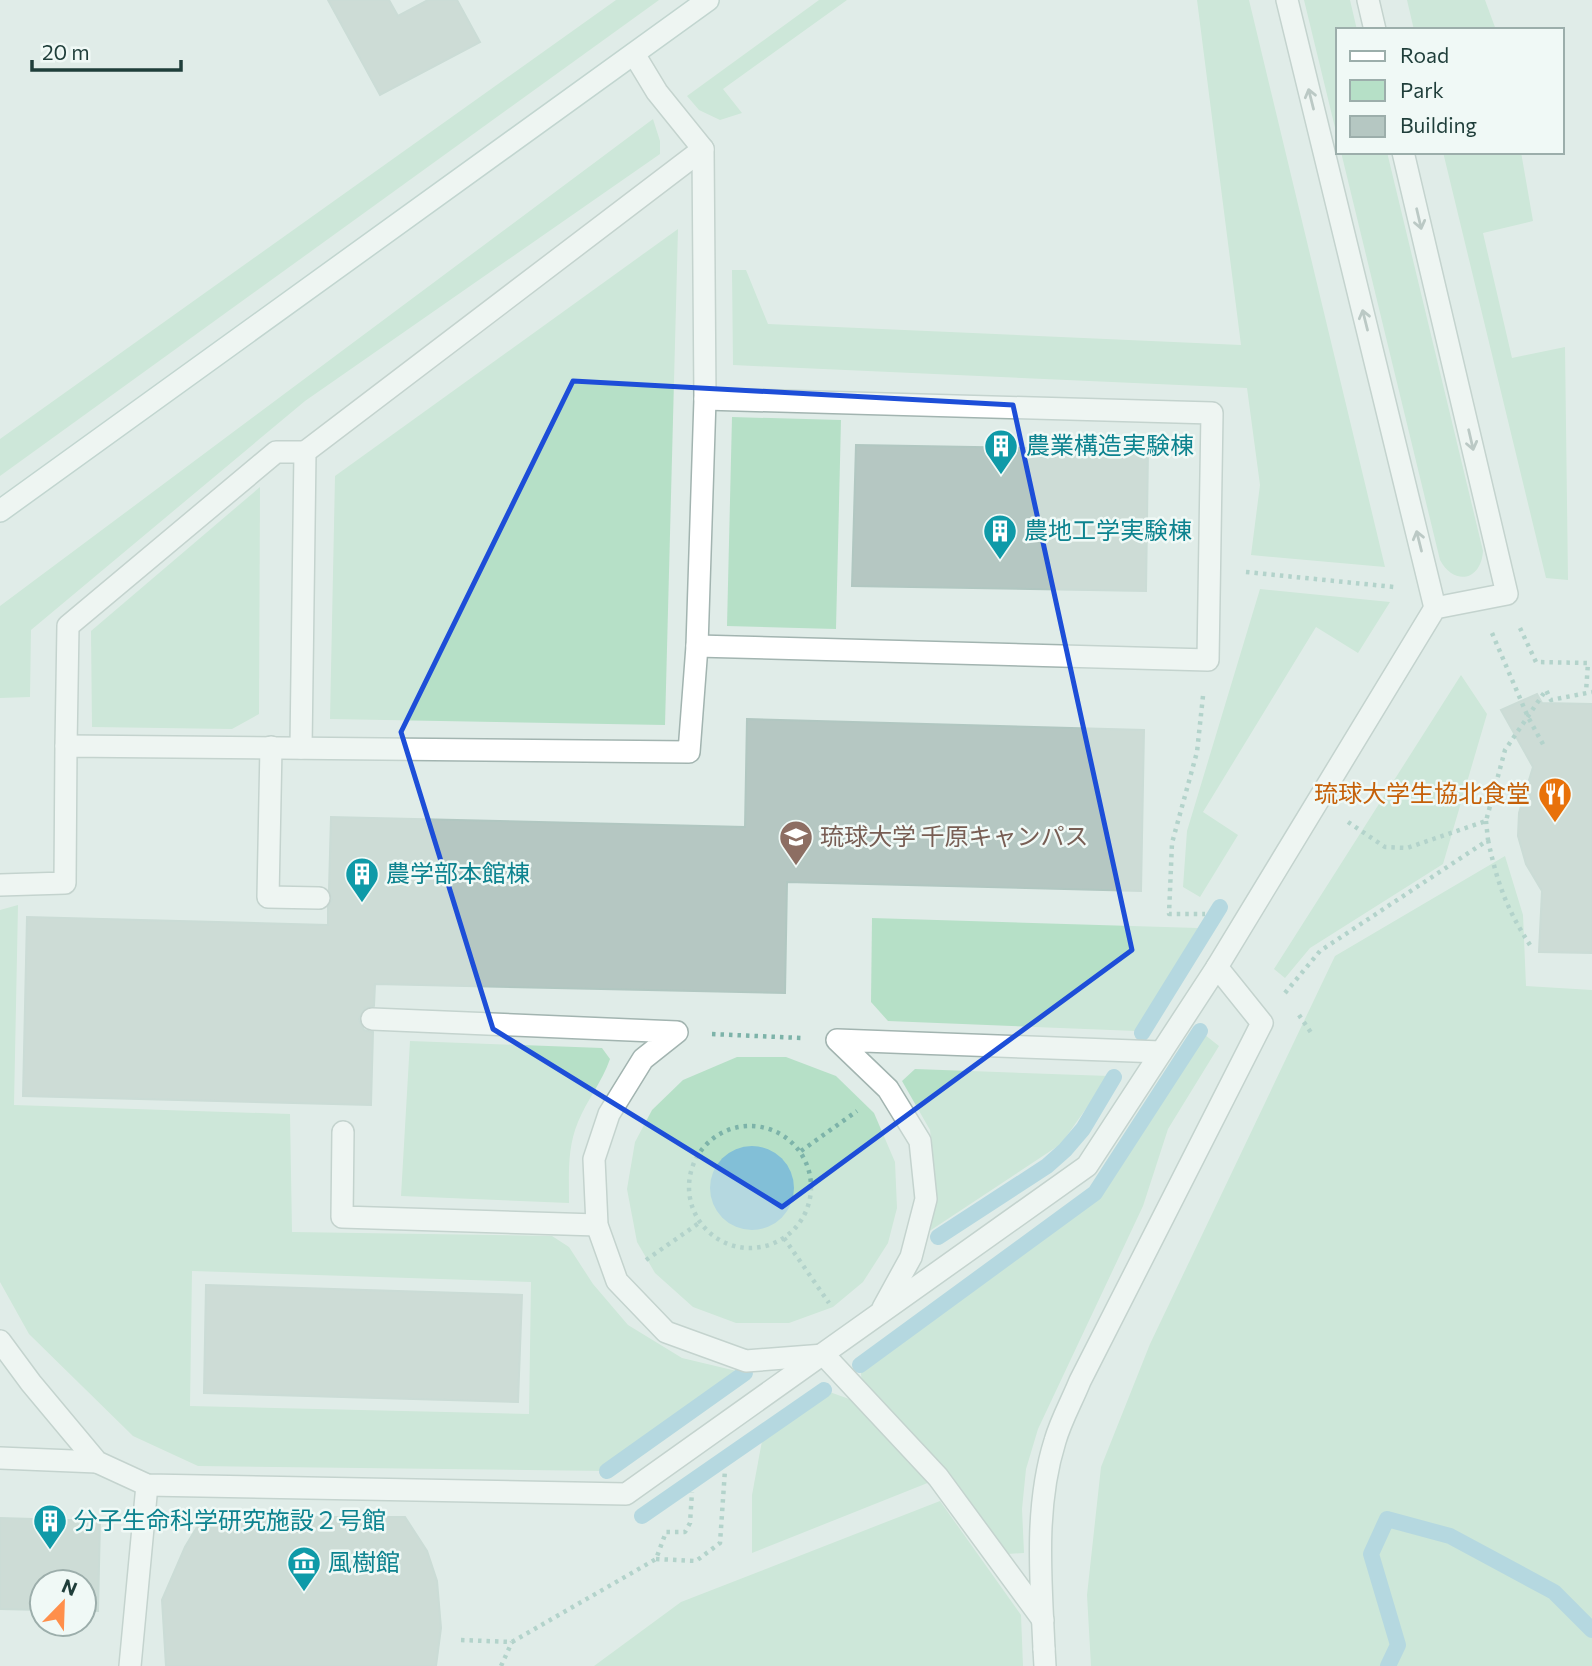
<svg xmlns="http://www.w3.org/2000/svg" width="1592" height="1666" font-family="Commissioner,'Noto Sans JP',sans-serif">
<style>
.green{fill:#b6e0c7;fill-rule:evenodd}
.water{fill:#82bfd7}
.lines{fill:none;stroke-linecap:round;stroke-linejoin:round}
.stream{stroke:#82bfd7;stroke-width:16}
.building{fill:#b5c7c2;stroke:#b1c7c1;stroke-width:2}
.lane-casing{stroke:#a2b4b0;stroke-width:24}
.street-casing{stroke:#a2b4b0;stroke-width:24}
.secondary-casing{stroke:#9db9b3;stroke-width:24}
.path{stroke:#7db3a9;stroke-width:4.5;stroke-dasharray:3.5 5;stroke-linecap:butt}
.lane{stroke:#fff;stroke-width:21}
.street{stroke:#fff;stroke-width:21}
.secondary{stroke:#fff;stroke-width:21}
.oneway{stroke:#8f9e9c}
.marked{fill:none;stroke:#1d4ed8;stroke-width:5;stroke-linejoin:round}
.labels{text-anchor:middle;stroke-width:5;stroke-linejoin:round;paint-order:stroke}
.culture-label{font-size:24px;fill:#0d838f;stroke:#f0f9f6;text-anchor:start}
.food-label{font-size:24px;fill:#c56008;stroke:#f0f9f6;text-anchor:end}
.education-label{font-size:24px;fill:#785e54;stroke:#f0f9f6;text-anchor:start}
</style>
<rect width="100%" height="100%" fill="#e0ece8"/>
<!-- green -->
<g class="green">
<path d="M616 0H659L0 476V439Z"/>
<path d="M819 0H847L723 89 742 113 720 120 699 110 687 96Z"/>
<path d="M1197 0H1249L1385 567 1251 555 1260 485 1247 388 733 365 732 270H746L768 324 1241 345Z"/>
<path d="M1304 0H1350L1357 30H1338V140Z"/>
<path d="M1407 0H1485L1496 30H1414Z"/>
<path d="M653 119 660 141V154L305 401 31 630 30 697 0 698V606Z"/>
<path d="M1341 152H1387L1483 551C1481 581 1454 586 1440 560Z"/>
<path d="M1443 152H1521L1533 221 1483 233 1512 358 1565 347 1568 580 1546 578Z"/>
<path d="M678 229 665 725 330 719 335 476Z"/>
<path d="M732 417 841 420 836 629 727 626Z"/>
<path d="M260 487 259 714 232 729 92 727 91 631Z"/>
<path d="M1260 589 1390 602 1358 653 1316 627 1203 812 1238 835 1200 897 1183 887 1187 831Z"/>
<path d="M1461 675 1487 714 1443 864 1310 948 1285 978 1274 969Z"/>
<path d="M1505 856 1523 915 1526 986 1592 990V1666H1091L1087 1595 1101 1467 1150 1344 1335 956Z"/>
<path d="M18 905 14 1105 290 1114 292 1232 552 1236 569 1247 593 1284 628 1325 682 1358 745 1373 607 1471 198 1466 133 1436 29 1334 0 1282V910ZM192 1271 531 1282 529 1414 190 1406Z"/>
<path d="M872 918 1198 928 1136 1031 888 1021 871 1002Z"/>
<path d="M1200 1031 1219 1046 1168 1129 1143 1206 1038 1429 1026 1469 1022 1509 1024 1553 1007 1554 862 1383 860 1365 1095 1193Z"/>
<path d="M410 1041 602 1048 610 1059C602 1082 587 1100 578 1122 567 1148 569 1175 569 1203L401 1196Z"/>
<path d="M737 1057H786L836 1076 874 1113 895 1162 897 1208 888 1243 863 1282 833 1307 789 1323H736L693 1307 655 1273 637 1242 627 1189 635 1142 652 1110 683 1080Z"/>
<path d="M915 1069 1109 1076 1061 1144 928 1232 935 1174 930 1130 902 1081Z"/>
<path d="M824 1390 852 1400 930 1482 752 1553V1495L764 1430Z"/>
<path d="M940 1501 1021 1615 1023 1666H594L681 1602Z"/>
</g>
<!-- water -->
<circle class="water" cx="752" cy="1188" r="42"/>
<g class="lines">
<!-- stream -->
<g class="stream">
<path d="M1142 1033 1220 907"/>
<path d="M938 1237 1047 1166 1065 1150 1083 1129 1114 1077"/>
<path d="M860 1365 1095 1193 1200 1031"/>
<path d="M607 1471 745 1373"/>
<path d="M642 1516 824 1390"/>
<path d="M1388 1666 1398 1645 1371 1554 1387 1519 1450 1536 1554 1592 1592 1630"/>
</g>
</g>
<!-- building -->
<g class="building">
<path d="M328 0H389L398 16 428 0H457L480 42 380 95Z"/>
<path d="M856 445 1148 450 1146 591 852 586Z"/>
<path d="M1537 694 1542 703 1592 704V953L1539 952 1542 891 1526 864 1518 836 1519 813 1533 767 1501 710Z"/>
<path d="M747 719 1144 730 1141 891 787 882 785 993 375 984 374 1006 365 1008 359 1019 364 1030 373 1032 371 1105 23 1096 27 917 328 925V907L332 899 329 890 331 817 745 827Z"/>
<path d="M206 1285 522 1295 518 1402 204 1393Z"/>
<path d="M203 1517H405L427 1551 437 1581 441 1628 436 1666H166L162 1600 185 1547Z"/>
<path d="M0 1518 100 1521 98 1611H84V1582H42V1610L0 1609Z"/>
</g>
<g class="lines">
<!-- lane casing -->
<g class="lane-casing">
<g id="lane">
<path d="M1287 0 1435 608"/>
<path d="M1368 0 1375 30"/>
<path d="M697 646 1208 660 1212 413 705 399"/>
<path d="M66 746 68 626 276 452H305"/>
<path d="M271 747 268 897 319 898"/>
<path d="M301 748 305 452 703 149"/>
<path d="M0 885 65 883 66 746 689 752 697 646 705 399 703 149 657 92 634 54"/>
<path d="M372 1019 677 1032 643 1059 609 1114 594 1159 597 1225 617 1281 666 1332 746 1361 824 1355 938 1477 1043 1620"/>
<path d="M343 1132 342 1217 597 1225"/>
<path d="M883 1308 911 1257 926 1199 920 1141 888 1089 837 1040 1161 1052"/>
<path d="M0 1341 31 1383 97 1462 147 1485 626 1494 1087 1166 1217 967"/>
<path d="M0 1458 97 1462"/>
<path d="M1044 1649C1041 1580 1034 1508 1055 1441 1061 1420 1072 1401 1080 1381L1262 1023 1217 967 1435 608 1507 594 1403 152"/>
<path d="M130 1666 147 1485"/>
</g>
</g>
<!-- street casing -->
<g class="street-casing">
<path id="street" d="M1044 1649 1045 1666"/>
</g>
<!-- secondary casing -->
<g class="secondary-casing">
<path id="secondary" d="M0 511 708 0"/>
</g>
<!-- path -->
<g class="path">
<path d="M1246 572 1394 587"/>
<path d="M1520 628 1536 662 1588 663 1586 692"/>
<path d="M1492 633 1528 717 1544 746"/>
<path d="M1203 696 1197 752 1172 843 1169 914H1205"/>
<path d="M1348 822 1385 847 1407 848 1486 821 1505 750 1546 690 1551 700 1592 692"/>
<path d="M1488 840C1497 882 1506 908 1530 945"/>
<path d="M1285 993 1320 951 1488 840 1486 821"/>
<path d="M1299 1015 1312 1034"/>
<path d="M712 1034 801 1038"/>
<circle cx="750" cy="1187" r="61"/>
<path d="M801 1151 857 1111"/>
<path d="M784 1238 829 1303"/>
<path d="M646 1260 699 1223"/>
<path d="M656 1559 696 1561 720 1543 725 1470"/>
<path d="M461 1640 512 1642 656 1559 666 1532H685L690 1523 692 1492"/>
<path d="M501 1666 512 1642"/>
</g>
<!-- lane -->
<use href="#lane" class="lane"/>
<!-- street -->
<use href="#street" class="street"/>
<!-- secondary -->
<use href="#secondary" class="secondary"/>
</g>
<!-- one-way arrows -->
<defs><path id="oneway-shaft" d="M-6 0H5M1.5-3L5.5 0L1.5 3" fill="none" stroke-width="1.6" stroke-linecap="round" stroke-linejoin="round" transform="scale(1.75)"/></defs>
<g class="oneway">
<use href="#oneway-shaft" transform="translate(1311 99) rotate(-104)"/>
<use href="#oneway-shaft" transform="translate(1419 219) rotate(77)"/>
<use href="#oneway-shaft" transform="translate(1365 320) rotate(-104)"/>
<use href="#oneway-shaft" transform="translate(1471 440) rotate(77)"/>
<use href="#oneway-shaft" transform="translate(1419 541) rotate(-104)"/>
</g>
<!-- marked area -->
<path d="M0 0H1592V1666H0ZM573 381 1013 405 1132 950 782 1207 493 1029 401 732Z" fill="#e0ece8" fill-opacity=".55" fill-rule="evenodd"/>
<path class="marked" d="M573 381 1013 405 1132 950 782 1207 493 1029 401 732Z"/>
<!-- icons -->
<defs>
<g id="building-pin" transform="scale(1.75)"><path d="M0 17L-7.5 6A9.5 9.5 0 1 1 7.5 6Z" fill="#0f9aa8" stroke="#f0f9f6"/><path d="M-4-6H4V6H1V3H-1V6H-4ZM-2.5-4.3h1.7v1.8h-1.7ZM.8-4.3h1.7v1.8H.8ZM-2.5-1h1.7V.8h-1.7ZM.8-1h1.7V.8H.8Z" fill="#fff"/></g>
<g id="restaurant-pin" transform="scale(1.75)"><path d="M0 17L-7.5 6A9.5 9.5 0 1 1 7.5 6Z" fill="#e8710a" stroke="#f0f9f6"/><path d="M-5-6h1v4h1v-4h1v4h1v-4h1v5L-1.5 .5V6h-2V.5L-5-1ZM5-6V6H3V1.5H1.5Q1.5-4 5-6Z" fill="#fff"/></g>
<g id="university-pin" transform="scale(1.75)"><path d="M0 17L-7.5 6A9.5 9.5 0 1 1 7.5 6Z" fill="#8d6e63" stroke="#f0f9f6"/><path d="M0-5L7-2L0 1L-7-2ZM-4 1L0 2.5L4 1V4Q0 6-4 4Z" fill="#fff"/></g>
<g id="museum-pin" transform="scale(1.75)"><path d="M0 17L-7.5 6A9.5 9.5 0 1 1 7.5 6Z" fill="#0f9aa8" stroke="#f0f9f6"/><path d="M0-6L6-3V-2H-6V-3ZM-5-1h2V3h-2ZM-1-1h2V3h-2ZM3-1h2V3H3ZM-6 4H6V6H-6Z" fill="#fff"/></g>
</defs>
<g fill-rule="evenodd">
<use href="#building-pin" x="1001" y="446"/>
<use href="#building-pin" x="1000" y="531"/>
<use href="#restaurant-pin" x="1555" y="794"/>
<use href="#university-pin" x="796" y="837"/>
<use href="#building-pin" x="362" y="874"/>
<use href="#building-pin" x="50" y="1521"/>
<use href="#museum-pin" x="304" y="1563"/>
</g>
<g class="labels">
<!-- culture labels -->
<g class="culture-label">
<text x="1026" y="454">農業構造実験棟</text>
<text x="1024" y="539">農地工学実験棟</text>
<text x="386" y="882">農学部本館棟</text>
<text x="74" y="1529">分子生命科学研究施設２号館</text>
<text x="328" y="1571">風樹館</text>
</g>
<!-- food labels -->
<g class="food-label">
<text x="1530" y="802">琉球大学生協北食堂</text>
</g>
<!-- education labels -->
<g class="education-label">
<text x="820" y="845">琉球大学 千原キャンパス</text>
</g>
</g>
<!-- legend -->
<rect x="1336" y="28" width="228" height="126" fill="#f0f9f6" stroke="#9caeab" stroke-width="2"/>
<rect x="1350" y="51" width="35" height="10" fill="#ffffff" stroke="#9caeab" stroke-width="2"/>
<text x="1400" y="63" font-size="21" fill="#1f3e3a">Road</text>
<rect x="1350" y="80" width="35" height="21" fill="#b6e0c7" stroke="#9caeab" stroke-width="2"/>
<text x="1400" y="98" font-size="21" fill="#1f3e3a">Park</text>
<rect x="1350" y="116" width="35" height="21" fill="#b5c7c2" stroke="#9caeab" stroke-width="2"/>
<text x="1400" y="133" font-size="21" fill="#1f3e3a">Building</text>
<!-- north arrow -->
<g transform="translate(63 1603) rotate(23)"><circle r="33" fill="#f0f9f6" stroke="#9caeab" stroke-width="2"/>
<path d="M0-5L12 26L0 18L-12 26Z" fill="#ff8f4b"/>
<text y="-10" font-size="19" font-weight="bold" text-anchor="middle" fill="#1f3e3a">N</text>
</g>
<!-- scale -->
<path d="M32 60v10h149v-10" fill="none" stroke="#1f3e3a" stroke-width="3.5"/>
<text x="42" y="60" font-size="21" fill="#1f3e3a" stroke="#f0f9f6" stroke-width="5" paint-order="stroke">20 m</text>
</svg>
